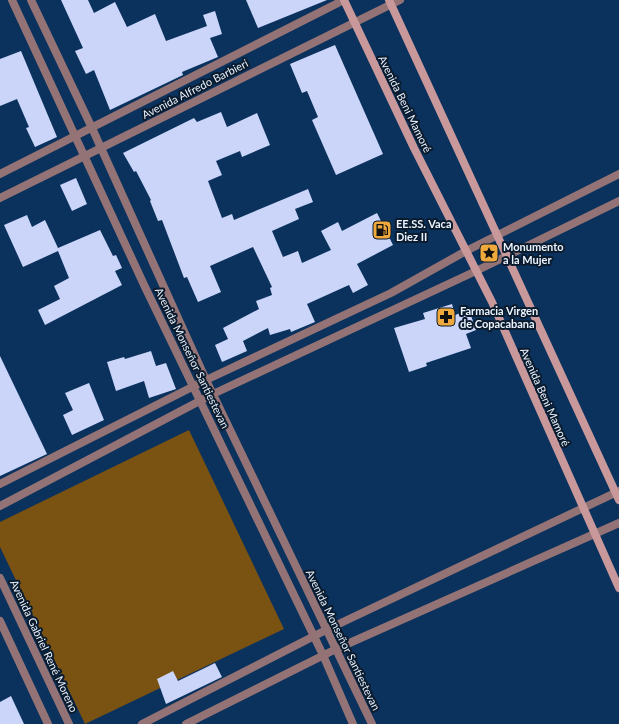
<svg xmlns="http://www.w3.org/2000/svg" width="619" height="724" font-family="Lato,sans-serif">
<style>
.green{fill:#7a5212}
.building{fill:#cbd5fa}
.lines{fill:none;stroke-linecap:round;stroke-linejoin:round}
.street{stroke:#937375;stroke-width:8}
.secondary{stroke:#c9989b;stroke-width:8}
.labels{text-anchor:middle;stroke-width:4;stroke-linejoin:round;paint-order:stroke}
.street-label{font-size:11px;fill:#eaf3fe;stroke:#0b1b2e}
.poi-label{font-size:11px;font-weight:bold;fill:#eaf3fe;stroke:#0b1b2e;text-anchor:start}
</style>
<rect width="100%" height="100%" fill="#0b325d"/>
<!-- green -->
<path class="green" d="M189 430 284 629 85 724 0 547V522Z"/>
<!-- building -->
<g class="building">
<path d="M61 0H88L94 13 115 2 127 27 155 14 166 41 207 26 203 15 215 11 222 34 210 38 218 57 182 72 183 75 110 110 94 70 86 74 75 51 83 48Z"/>
<path d="M246 0H327L258 28Z"/>
<path d="M335 45 383 154 336 175 312 120 318 117 307 91 302 93 290 64Z"/>
<path d="M21 51 57 137 35 147 26 128 29 127 17 99 0 106V59Z"/>
<path d="M221 112 227 127 257 113 270 145 242 157 240 151 216 161 222 175 208 181 222 218 232 214 234 220 308 189 313 202 295 209 299 219 272 231 283 257 298 251 302 263 331 250 321 231 338 222 342 231 377 213 393 245 357 264 368 285 353 293 349 285 307 304 315 322 291 332 290 329 270 335 268 328 243 341 247 351 222 362 215 345 228 339 223 328 259 309 256 301 272 295 270 288 272 287 253 247 210 266 221 292 198 302 187 277 184 278 162 220 158 221 150 201 151 200 136 171 134 172 123 153 194 118 197 122Z"/>
<path d="M76 178 87 204 72 211 60 185Z"/>
<path d="M27 215 32 227 45 220 58 248 100 230 113 256 116 255 122 268 115 271 122 285 45 325 38 310 60 299 54 286 69 278 58 251 23 267 4 225Z"/>
<path d="M452 304 455 315 469 310 476 330 466 334 471 348 426 363 427 366 409 372 394 328 425 319 423 313Z"/>
<path d="M151 351 156 366 166 363 176 389 149 398 144 381 116 391 107 362 124 357 125 359Z"/>
<path d="M0 356 47 454 0 476Z"/>
<path d="M89 383 104 420 72 435 63 415 73 410 65 393Z"/>
<path d="M215 663 222 677 166 704 157 679 173 671 178 681Z"/>
<path d="M11 696 24 724H0V702Z"/>
</g>
<g class="lines">
<!-- street -->
<g class="street">
<path d="M12 0 145 287 323 655 353 724"/>
<path d="M31 0 92 128 206 380 372 724"/>
<path d="M0 174 344 0"/>
<path d="M0 198 400 0"/>
<path d="M0 484 206 380 391 293 466 251 619 174"/>
<path d="M0 506 213 394 476 271 619 201"/>
<path d="M0 578 69 724"/>
<path d="M0 621 48 724"/>
<path d="M142 724 326 630 619 491"/>
<path d="M186 724 336 649 619 523"/>
</g>
<!-- secondary -->
<g class="secondary">
<path d="M344 0 414 148 492 302 619 588"/>
<path d="M389 0 619 500"/>
</g>
</g>
<!-- icons -->
<defs>
<g id="fuel-square" transform="scale(1)"><rect x="-9" y="-9" width="18" height="18" rx="4" fill="#eea83c" stroke="#0b1b2e"/><path d="M-5.5-6h7V0h2V4h1.3V-2.5L3-4.5l.8-.8L6-3V5H2.5V1h-1V6h-7ZM-4.2-4.7v3.2H.2V-4.7Z" fill="#111"/></g>
<g id="sight-square" transform="scale(1)"><rect x="-9" y="-9" width="18" height="18" rx="4" fill="#eea83c" stroke="#0b1b2e"/><path d="M0-6L1.8-2.2L6-1.7L2.9 1.2L3.7 5.4L0 3.3L-3.7 5.4L-2.9 1.2L-6-1.7L-1.8-2.2Z" fill="#111"/></g>
<g id="pharmacy-square" transform="scale(1)"><rect x="-9" y="-9" width="18" height="18" rx="4" fill="#eea83c" stroke="#0b1b2e"/><path d="M-2-6h4v4h4v4h-4v4h-4v-4h-4v-4h4Z" fill="#111"/></g>
</defs>
<g fill-rule="evenodd">
<use href="#fuel-square" x="382" y="230"/>
<use href="#sight-square" x="489" y="253"/>
<use href="#pharmacy-square" x="446" y="317"/>
</g>
<g class="labels">
<!-- street labels -->
<g class="street-label">
<text transform="translate(195 89) rotate(-27)" y="4">Avenida Alfredo Barbieri</text>
<text transform="translate(405 104) rotate(64)" y="4">Avenida Beni Mamoré</text>
<text transform="translate(192 358) rotate(64)" y="4">Avenida Monseñor Santiestevan</text>
<text transform="translate(545 397) rotate(66)" y="4">Avenida Beni Mamoré</text>
<text transform="translate(343 640) rotate(64)" y="4">Avenida Monseñor Santiestevan</text>
<text transform="translate(44 646) rotate(65)" y="4">Avenida Gabriel René Moreno</text>
</g>
<!-- poi labels -->
<g class="poi-label">
<text x="396" y="228">EE.SS. Vaca<tspan x="396" dy="13">Diez II</tspan></text>
<text x="503" y="251">Monumento<tspan x="503" dy="13">a la Mujer</tspan></text>
<text x="460" y="315">Farmacia Virgen<tspan x="460" dy="13">de Copacabana</tspan></text>
</g>
</g>
</svg>
